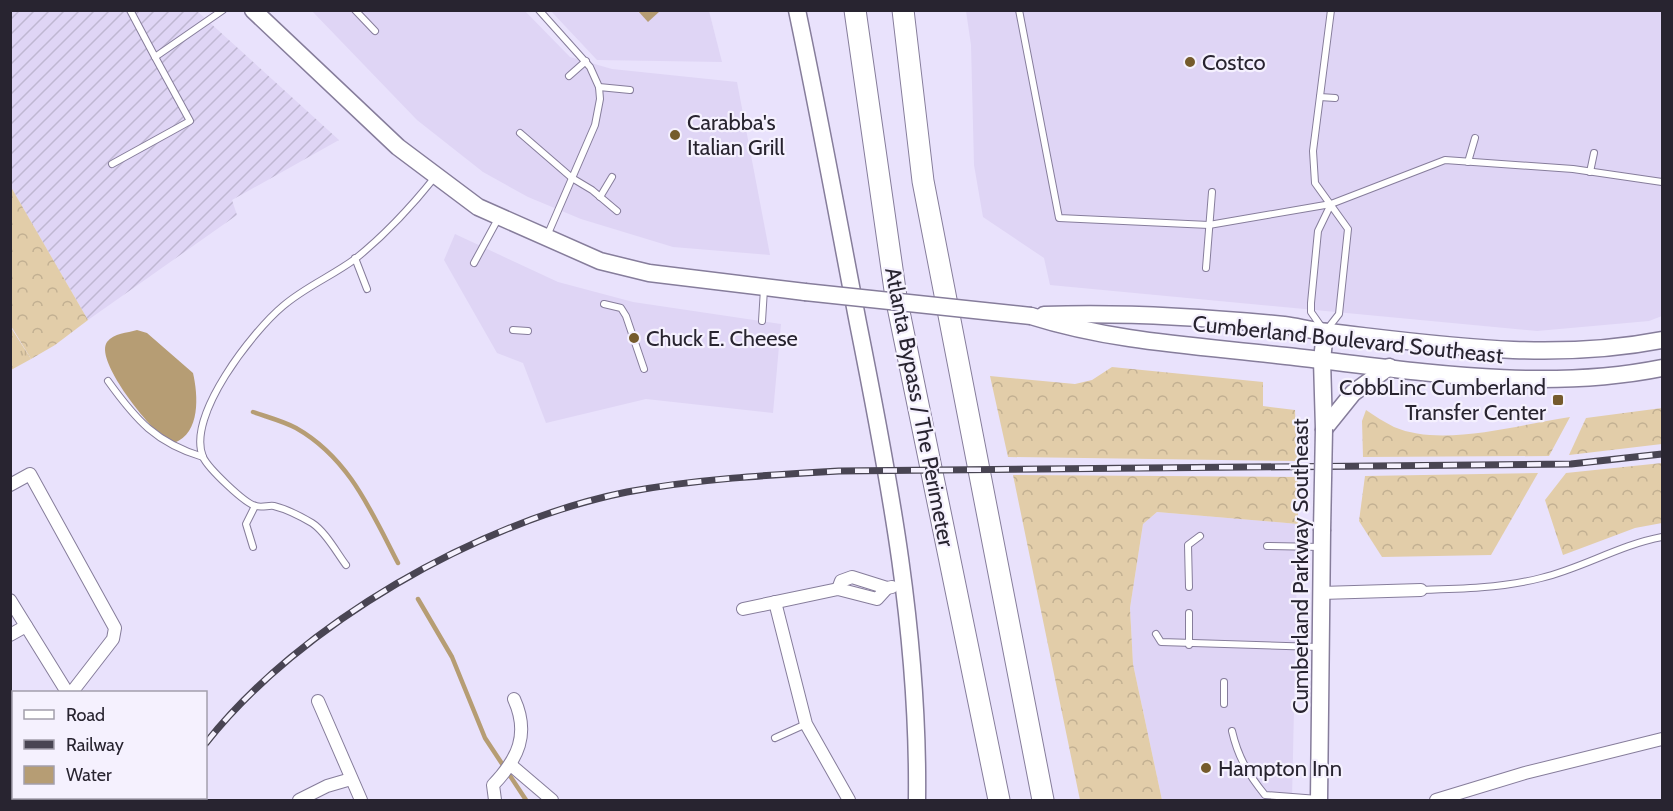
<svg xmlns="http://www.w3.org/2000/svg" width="1673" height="811" font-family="Cabin,sans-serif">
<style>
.built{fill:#dfd5f5}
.industrial{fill:url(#industrial-furrows)}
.grass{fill:url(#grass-tufts)}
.forest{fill:url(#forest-crowns)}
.water{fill:#b69d74}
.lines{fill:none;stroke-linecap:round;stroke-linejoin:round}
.stream{stroke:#b69d74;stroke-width:4.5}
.lane-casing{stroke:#867d9b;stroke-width:8}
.street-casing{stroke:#867d9b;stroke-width:14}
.secondary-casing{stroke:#867d9b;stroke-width:19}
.highway-casing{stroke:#867d9b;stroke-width:23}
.lane{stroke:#fff;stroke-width:6}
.street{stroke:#fff;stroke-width:12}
.secondary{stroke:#fff;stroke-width:16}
.highway{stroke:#fff;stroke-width:21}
.rail-casing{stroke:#494553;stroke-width:7}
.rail{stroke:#f5f1fe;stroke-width:4.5;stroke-dasharray:14;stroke-linecap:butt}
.secondary-bridge-casing{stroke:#867d9b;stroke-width:19;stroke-linecap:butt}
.secondary-bridge{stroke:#fff;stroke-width:16}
.poi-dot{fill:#755b2c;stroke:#f5f1fe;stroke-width:2}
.labels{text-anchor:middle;stroke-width:4.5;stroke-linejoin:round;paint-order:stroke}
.poi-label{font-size:22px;fill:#282430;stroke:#f5f1fe;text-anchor:start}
.street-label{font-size:22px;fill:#282430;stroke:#f5f1fe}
</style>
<defs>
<pattern id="industrial-furrows" width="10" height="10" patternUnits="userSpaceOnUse" patternTransform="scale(1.5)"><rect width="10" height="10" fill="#dfd5f5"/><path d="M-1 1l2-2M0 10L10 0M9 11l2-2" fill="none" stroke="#bfb7d2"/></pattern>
<pattern id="grass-tufts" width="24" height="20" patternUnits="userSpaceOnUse" patternTransform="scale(1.5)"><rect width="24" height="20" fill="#e2cda9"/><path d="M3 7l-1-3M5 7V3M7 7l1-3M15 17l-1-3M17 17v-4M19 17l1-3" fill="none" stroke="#c2b092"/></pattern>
<pattern id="forest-crowns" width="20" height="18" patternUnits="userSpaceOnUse" patternTransform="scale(1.5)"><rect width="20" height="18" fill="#e2cda9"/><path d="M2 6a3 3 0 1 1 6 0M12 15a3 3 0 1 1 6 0" fill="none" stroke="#c2b092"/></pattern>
</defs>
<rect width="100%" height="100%" fill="#e9e2fc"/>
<!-- built -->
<g class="built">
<path d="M312 11H525L570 57 612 69 737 82 770 255 673 247 581 219 528 197 483 172 417 120Z"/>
<path d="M551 11H709L722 62 597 60Z"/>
<path d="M966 11H1662V316L1649 321 1537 331 1050 285 1044 258 983 217 974 165 971 45Z"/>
<path d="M455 234 558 282 633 302 781 324 773 413 646 399 546 423 523 363 497 353 444 260Z"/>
<path d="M1157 512 1298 524 1292 800H1162L1133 664 1130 608 1143 524Z"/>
</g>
<!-- industrial -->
<path class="industrial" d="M10 11H197L339 140 232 200 237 215 88 320 11 187Z"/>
<!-- grass -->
<path class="grass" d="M10 326 31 359 11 370H10Z"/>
<!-- forest -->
<g class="forest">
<path d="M11 187 88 320 55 345 31 359 11 326Z"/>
<path d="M1112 367 1263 382V406L1295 410 1297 461 1008 457 990 376 1075 384 1092 380Z"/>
<path d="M1662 408V444L1569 455 1586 418Z"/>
<path d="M1366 410C1375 416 1384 422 1394 427 1443 448 1520 424 1570 417L1549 456 1363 457 1362 421Z"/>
<path d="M1662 463V523L1635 528 1563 555 1545 500 1566 473Z"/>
<path d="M1538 473 1491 555 1382 557 1359 521 1365 476Z"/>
<path d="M1013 475 1298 477V524L1157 512 1143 524 1130 608 1133 664 1162 800H1080Z"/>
</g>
<!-- water -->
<g class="water">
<path d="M638 11V10L660 11 648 22Z"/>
<path d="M137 330 147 333 193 373C198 395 201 433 174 443 168 438 161 434 155 429 142 418 95 359 107 342 114 333 127 333 137 330Z"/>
</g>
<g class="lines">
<!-- stream -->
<g class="stream">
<path d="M253 412C267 417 283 421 296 428 349 458 371 511 398 563"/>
<path d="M418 599 452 657 485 738 526 800"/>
</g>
<!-- lane casing -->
<g class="lane-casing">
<g id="lane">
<path d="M130 10 155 57 223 10"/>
<path d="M355 10 375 31"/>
<path d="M539 10 590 67 599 87 600 99 595 125 547 236"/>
<path d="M1019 10 1059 218 1209 225 1331 204 1445 160 1573 169 1662 182"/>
<path d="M1331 10 1313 151 1315 183 1348 229 1339 314 1325 332 1311 312V303L1318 231 1331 204"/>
<path d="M569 76 586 61"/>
<path d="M599 87 630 90"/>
<path d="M1320 97 1335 98"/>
<path d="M520 133 572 178 592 190 617 211"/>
<path d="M1468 162 1475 138"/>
<path d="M112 164 190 121 155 57"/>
<path d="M1590 172 1594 153"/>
<path d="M600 197 612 177"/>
<path d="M355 258 367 289"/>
<path d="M474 263 499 217"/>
<path d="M1206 268 1212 192"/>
<path d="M604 304 621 308 626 316 644 369"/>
<path d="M762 321 764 289"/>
<path d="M513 330 528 331"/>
<path d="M108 381C136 420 156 443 203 457"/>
<path d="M1267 546 1321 547"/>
<path d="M253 547 246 524 255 506"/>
<path d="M346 565C337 553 325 531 312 523 302 517 286 509 274 506 269 505 262 508 256 506 245 504 208 468 203 457 186 416 253 331 283 306 305 287 332 276 355 259 385 235 411 207 435 177"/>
<path d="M1189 587 1188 545 1200 536"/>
<path d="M1421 590C1461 589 1502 588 1541 578 1583 568 1619 545 1662 537"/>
<path d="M1156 634 1161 642 1318 647"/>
<path d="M1189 645V613"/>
<path d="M1224 704V682"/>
<path d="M1232 731C1238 757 1248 774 1265 795L1318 799"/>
<path d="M775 738 806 724"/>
</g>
</g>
<!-- street casing -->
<g class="street-casing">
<g id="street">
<path d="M10 485 30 474 115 628 113 639 72 692"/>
<path d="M838 589 841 581 852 577 887 588 892 587"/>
<path d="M1321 593 1421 590"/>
<path d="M10 600 67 692"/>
<path d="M775 602 806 724 849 800"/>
<path d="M743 609 838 589 877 599 887 588"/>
<path d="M10 635 26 626"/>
<path d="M318 701 361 800"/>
<path d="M512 766 552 800"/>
<path d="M12 800 14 797"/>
<path d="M299 800 327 786 351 779"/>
<path d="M495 800 493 785C518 759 530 734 514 699"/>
<path d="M1436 800 1525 773 1662 739"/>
</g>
</g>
<!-- secondary casing -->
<g class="secondary-casing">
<g id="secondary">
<path d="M253 10 398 147 478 207 600 261 649 273 805 292"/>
<path d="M797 10C819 114 838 219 858 323 890 483 919 636 917 800"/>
<path d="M1044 315C1123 312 1204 317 1284 325 1299 327 1313 331 1328 332 1442 345 1549 362 1662 340"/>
<path d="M1031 316C1113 342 1200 346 1286 356 1411 370 1538 393 1662 368"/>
<path d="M1324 429 1322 360 1325 332"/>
<path d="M1324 429 1353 393 1389 367"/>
<path d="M1319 800 1322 531"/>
</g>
</g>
<!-- highway casing -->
<g class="highway-casing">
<g id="highway">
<path d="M855 10 896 297 999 800"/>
<path d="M903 10 923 181 1043 800"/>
</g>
</g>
<!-- lane -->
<use href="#lane" class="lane"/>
<!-- street -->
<use href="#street" class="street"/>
<!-- secondary -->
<use href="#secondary" class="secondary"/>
<!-- highway -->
<use href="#highway" class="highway"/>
<!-- rail casing -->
<g class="rail-casing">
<g id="rail">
<path d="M206 743C300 624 478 522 627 492 697 479 768 475 839 471L1571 464 1662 454"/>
<path d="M161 800 163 798"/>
</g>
</g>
<!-- rail -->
<use href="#rail" class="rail"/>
<!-- secondary-bridge casing -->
<g class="secondary-bridge-casing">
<g id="secondary-bridge">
<path d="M805 292 1031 316"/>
<path d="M1322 531 1324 429"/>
</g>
</g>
<!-- secondary-bridge -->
<use href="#secondary-bridge" class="secondary-bridge"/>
</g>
<!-- markers -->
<g class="poi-dot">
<circle cx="1190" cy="62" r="6"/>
<circle cx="675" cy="135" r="6"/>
<circle cx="634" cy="338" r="6"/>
<rect x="1552" y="394" width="12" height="12" rx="3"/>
<circle cx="1206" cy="768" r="6"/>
</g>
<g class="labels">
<!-- poi labels -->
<g class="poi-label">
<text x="1202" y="70">Costco</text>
<text x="687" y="130">Carabba's<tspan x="687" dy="25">Italian Grill</tspan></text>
<text x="646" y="346">Chuck E. Cheese</text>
<text x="1546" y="395" text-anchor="end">CobbLinc Cumberland<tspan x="1546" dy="25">Transfer Center</tspan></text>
<text x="1218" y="776">Hampton Inn</text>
</g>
<!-- street labels -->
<g class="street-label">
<text transform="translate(1348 339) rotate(6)" y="8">Cumberland Boulevard Southeast</text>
<text transform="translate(920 407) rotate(79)" y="8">Atlanta Bypass / The Perimeter</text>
<text transform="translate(1300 566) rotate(-90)" y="8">Cumberland Parkway Southeast</text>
</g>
</g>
<!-- border -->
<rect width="1673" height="811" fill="none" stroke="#282430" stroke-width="24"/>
<!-- legend -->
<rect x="12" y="691" width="195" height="108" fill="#f5f1fe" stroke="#a39fac" stroke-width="1.5"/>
<rect x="24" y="710" width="30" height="9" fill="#ffffff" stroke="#a39fac" stroke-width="1.5"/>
<text x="66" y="721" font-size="18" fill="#282430">Road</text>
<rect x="24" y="740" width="30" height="9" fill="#494553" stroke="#a39fac" stroke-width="1.5"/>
<text x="66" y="751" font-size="18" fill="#282430">Railway</text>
<rect x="24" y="766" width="30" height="18" fill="#b69d74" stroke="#a39fac" stroke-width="1.5"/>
<text x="66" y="781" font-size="18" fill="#282430">Water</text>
</svg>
